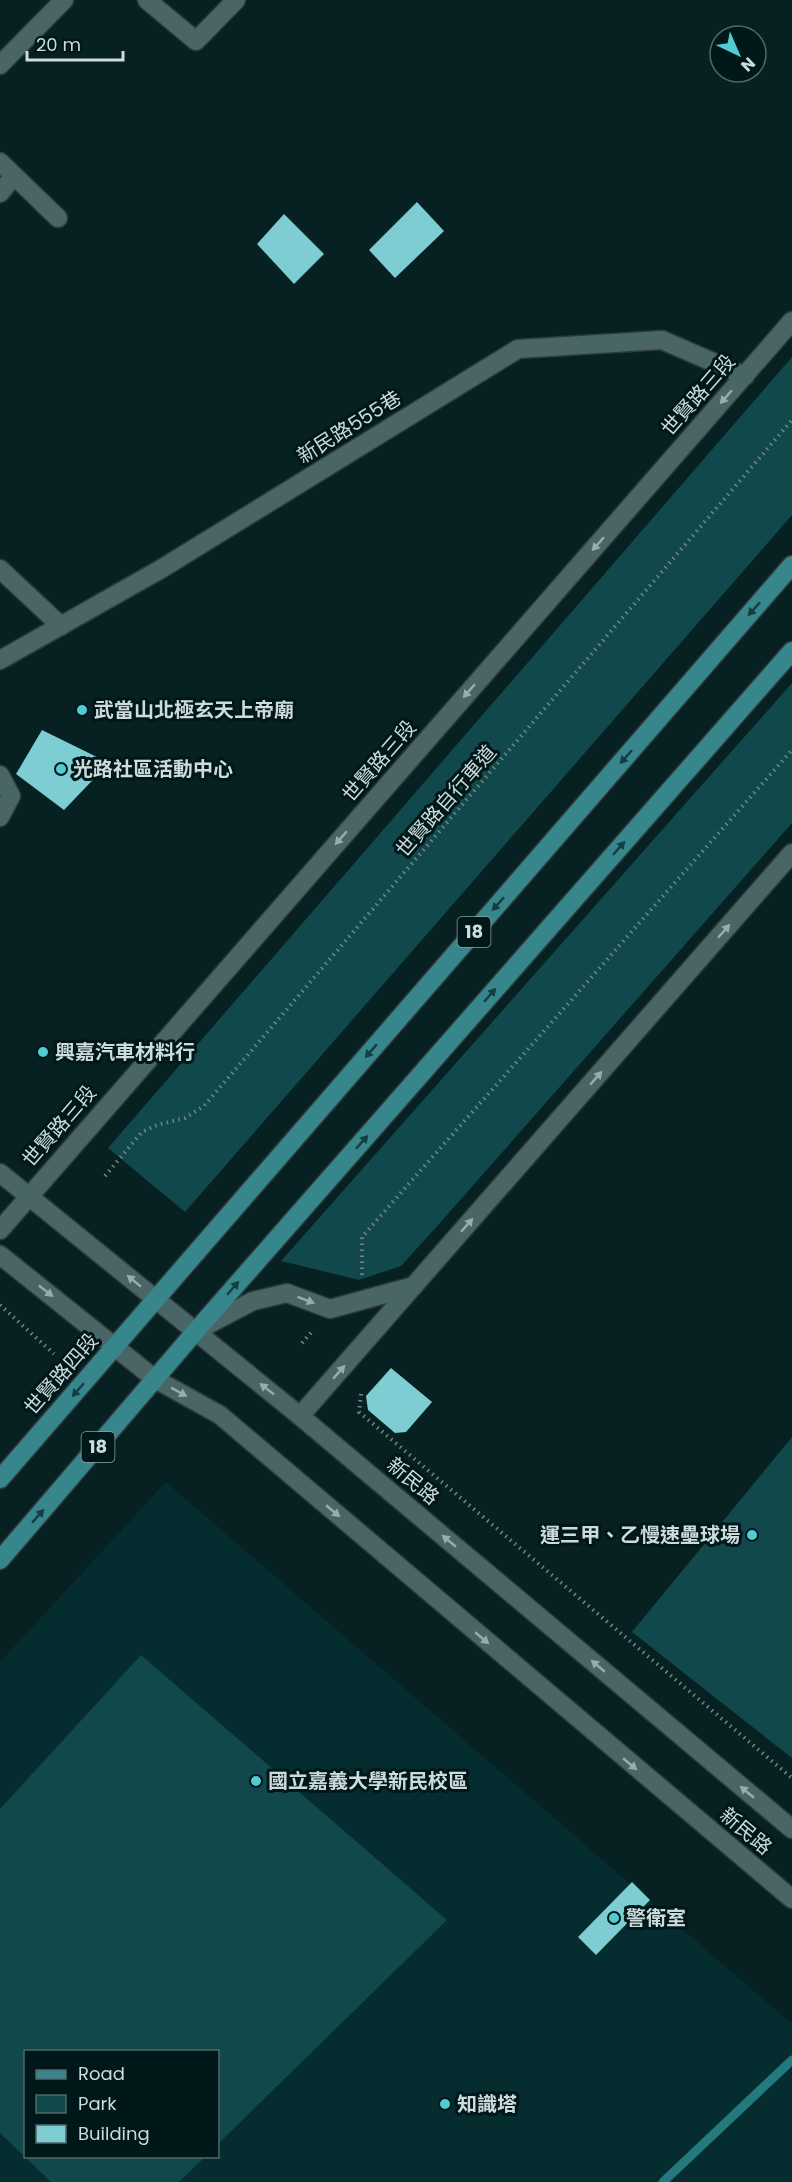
<svg xmlns="http://www.w3.org/2000/svg" width="792" height="2182" font-family="Poppins,'Noto Sans TC',sans-serif">
<style>
.built{fill:#052c2e;fill-rule:evenodd}
.green{fill:#10484c}
.lines{fill:none;stroke-linecap:round;stroke-linejoin:round}
.stream{stroke:#23797e;stroke-width:9}
.building{fill:#7dcdd2}
.minor-casing{stroke:#2d393a;stroke-width:21}
.tertiary-casing{stroke:#2d393a;stroke-width:21}
.primary-casing{stroke:#2d393a;stroke-width:21}
.path{stroke:#728687;stroke-width:4;stroke-dasharray:1.5 4.5;stroke-linecap:butt}
.minor{stroke:#4a6566;stroke-width:18}
.tertiary{stroke:#4a6566;stroke-width:18}
.primary{stroke:#37868b;stroke-width:18}
.oneway{fill:#99acad}
.oneway2{fill:#133e42}
.poi-dot{fill:#51ccd3;stroke:#00181a;stroke-width:2}
.labels{text-anchor:middle;stroke-width:6;stroke-linejoin:round;paint-order:stroke}
.shield{fill:#00181a;stroke:#90a0a2;stroke-width:1.5}
.shield-label{font-size:18px;font-weight:bold;fill:#cddbdc}
.street-label{font-size:20px;fill:#cddbdc;stroke:#00181a}
.poi-label{font-size:20px;font-weight:bold;fill:#cddbdc;stroke:#00181a;text-anchor:start}
</style>
<rect width="100%" height="100%" fill="#072123"/>
<!-- built -->
<path class="built" d="M166 1482 792 2024V2182H0V1662ZM26 2052H218V2156H26Z"/>
<!-- green -->
<g class="green">
<path d="M792 357V515L185 1212 108 1148Z"/>
<path d="M792 683V823L440 1223 401 1266 359 1280 281 1261Z"/>
<path d="M792 1437V1758L632 1632Z"/>
<path d="M141 1655 447 1920 218 2144V2052H26V2156L205 2157 179 2182H51L0 2133V1809Z"/>
</g>
<g class="lines">
<!-- stream -->
<path class="stream" d="M663 2182 792 2060"/>
</g>
<!-- building -->
<g class="building">
<path d="M417 202 444 231 395 278 369 250Z"/>
<path d="M284 214 324 254 294 284 257 244Z"/>
<path d="M42 730 109 763 64 810 16 774Z"/>
<path d="M391 1368 432 1402 406 1432 395 1433 368 1410 366 1396Z"/>
<path d="M632 1882 650 1900 596 1955 578 1937Z"/>
</g>
<g class="lines">
<!-- minor casing -->
<g class="minor-casing">
<g id="minor">
<path d="M147 0 196 41 236 0"/>
<path d="M0 65 64 0"/>
<path d="M0 162 58 218"/>
<path d="M0 193 14 176"/>
<path d="M0 569 61 626"/>
<path d="M0 660 161 569 518 349 662 340 745 376"/>
<path d="M0 775 11 796 0 817"/>
<path d="M0 1230 792 321"/>
<path d="M196 1331 253 1301 287 1293 330 1309 414 1286"/>
<path d="M300 1416 792 853"/>
</g>
</g>
<!-- tertiary casing -->
<g class="tertiary-casing">
<g id="tertiary">
<path d="M0 1173 300 1416 792 1829"/>
<path d="M0 1255 155 1379 220 1415 792 1899"/>
</g>
</g>
<!-- primary casing -->
<g class="primary-casing">
<g id="primary">
<path d="M0 1479 792 565"/>
<path d="M0 1560 195 1332 792 651"/>
</g>
</g>
<!-- path -->
<g class="path">
<path d="M105 1176 142 1132 157 1125 185 1118 204 1106 792 420"/>
<path d="M362 1275V1237L792 750"/>
<path d="M0 1305 54 1354"/>
<path d="M302 1343 313 1330"/>
<path d="M361 1394 359 1412 792 1778"/>
</g>
<!-- minor -->
<use href="#minor" class="minor"/>
<!-- tertiary -->
<use href="#tertiary" class="tertiary"/>
<!-- primary -->
<use href="#primary" class="primary"/>
</g>
<!-- one-way arrows -->
<defs><path id="oneway-solid" d="M-6-.8H1V-3.2L6.5 0L1 3.2V.8H-6Z" transform="scale(1.5)"/></defs>
<g class="oneway">
<use href="#oneway-solid" transform="translate(726 397) rotate(131)"/>
<use href="#oneway-solid" transform="translate(598 544) rotate(131)"/>
<use href="#oneway-solid" transform="translate(469 691) rotate(131)"/>
<use href="#oneway-solid" transform="translate(341 838) rotate(131)"/>
<use href="#oneway-solid" transform="translate(724 931) rotate(-49)"/>
<use href="#oneway-solid" transform="translate(596 1078) rotate(-49)"/>
<use href="#oneway-solid" transform="translate(467 1225) rotate(-49)"/>
<use href="#oneway-solid" transform="translate(134 1281) rotate(-141)"/>
<use href="#oneway-solid" transform="translate(46 1291) rotate(38)"/>
<use href="#oneway-solid" transform="translate(306 1300) rotate(21)"/>
<use href="#oneway-solid" transform="translate(339 1372) rotate(-49)"/>
<use href="#oneway-solid" transform="translate(267 1389) rotate(-142)"/>
<use href="#oneway-solid" transform="translate(179 1392) rotate(29)"/>
<use href="#oneway-solid" transform="translate(333 1511) rotate(40)"/>
<use href="#oneway-solid" transform="translate(449 1541) rotate(-140)"/>
<use href="#oneway-solid" transform="translate(482 1638) rotate(40)"/>
<use href="#oneway-solid" transform="translate(598 1666) rotate(-140)"/>
<use href="#oneway-solid" transform="translate(630 1764) rotate(40)"/>
<use href="#oneway-solid" transform="translate(747 1792) rotate(-140)"/>
</g>
<g class="oneway2">
<use href="#oneway-solid" transform="translate(754 609) rotate(131)"/>
<use href="#oneway-solid" transform="translate(626 757) rotate(131)"/>
<use href="#oneway-solid" transform="translate(619 848) rotate(-49)"/>
<use href="#oneway-solid" transform="translate(498 904) rotate(131)"/>
<use href="#oneway-solid" transform="translate(490 995) rotate(-49)"/>
<use href="#oneway-solid" transform="translate(371 1051) rotate(131)"/>
<use href="#oneway-solid" transform="translate(362 1142) rotate(-49)"/>
<use href="#oneway-solid" transform="translate(233 1288) rotate(-49)"/>
<use href="#oneway-solid" transform="translate(78 1390) rotate(131)"/>
<use href="#oneway-solid" transform="translate(38 1516) rotate(-49)"/>
</g>
<!-- markers -->
<g class="poi-dot">
<circle cx="82" cy="710" r="6"/>
<circle cx="61" cy="769" r="6"/>
<circle cx="43" cy="1052" r="6"/>
<circle cx="752" cy="1535" r="6"/>
<circle cx="256" cy="1781" r="6"/>
<circle cx="614" cy="1918" r="6"/>
<circle cx="445" cy="2104" r="6"/>
</g>
<g class="labels">
<!-- shield labels -->
<g class="shield">
<rect x="457.5" y="917" width="33" height="30" rx="4.5"/>
<rect x="81.5" y="1432" width="33" height="30" rx="4.5"/>
</g>
<g class="shield-label">
<text x="474" y="938">18</text>
<text x="98" y="1453">18</text>
</g>
<!-- street labels -->
<g class="street-label">
<text transform="translate(698 395) rotate(-49)" y="7">世賢路三段</text>
<text transform="translate(349 427) rotate(-32)" y="7">新民路555巷</text>
<text transform="translate(379 761) rotate(-49)" y="7">世賢路三段</text>
<text transform="translate(446 801) rotate(-49)" y="7">世賢路自行車道</text>
<text transform="translate(59 1126) rotate(-49)" y="7">世賢路三段</text>
<text transform="translate(61 1374) rotate(-49)" y="7">世賢路四段</text>
<text transform="translate(413 1481) rotate(40)" y="7">新民路</text>
<text transform="translate(746 1831) rotate(40)" y="7">新民路</text>
</g>
<!-- poi labels -->
<g class="poi-label">
<text x="94" y="717">武當山北極玄天上帝廟</text>
<text x="73" y="776">光路社區活動中心</text>
<text x="55" y="1059">興嘉汽車材料行</text>
<text x="740" y="1542" text-anchor="end">運三甲、乙慢速壘球場</text>
<text x="268" y="1788">國立嘉義大學新民校區</text>
<text x="626" y="1925">警衛室</text>
<text x="457" y="2111">知識塔</text>
</g>
</g>
<!-- legend -->
<rect x="24" y="2050" width="195" height="108" fill="#00181a" stroke="#526668" stroke-width="1.5"/>
<rect x="36" y="2070" width="30" height="9" fill="#37868b" stroke="#526668" stroke-width="1.5"/>
<text x="78" y="2080" font-size="18" fill="#cddbdc">Road</text>
<rect x="36" y="2095" width="30" height="18" fill="#10484c" stroke="#526668" stroke-width="1.5"/>
<text x="78" y="2110" font-size="18" fill="#cddbdc">Park</text>
<rect x="36" y="2125" width="30" height="18" fill="#7dcdd2" stroke="#526668" stroke-width="1.5"/>
<text x="78" y="2140" font-size="18" fill="#cddbdc">Building</text>
<!-- north arrow -->
<g transform="translate(738 54) rotate(136)"><circle r="28" fill="#00181a" stroke="#526668" stroke-width="1.5"/>
<path d="M0-4.5L10 22L0 15L-10 22Z" fill="#51ccd3"/>
<text y="-9" font-size="16" font-weight="bold" text-anchor="middle" fill="#cddbdc">N</text>
</g>
<!-- scale -->
<path d="M27 51v9h96v-9" fill="none" stroke="#cddbdc" stroke-width="3"/>
<text x="36" y="51" font-size="18" fill="#cddbdc" stroke="#00181a" stroke-width="4.5" paint-order="stroke">20 m</text>
</svg>
